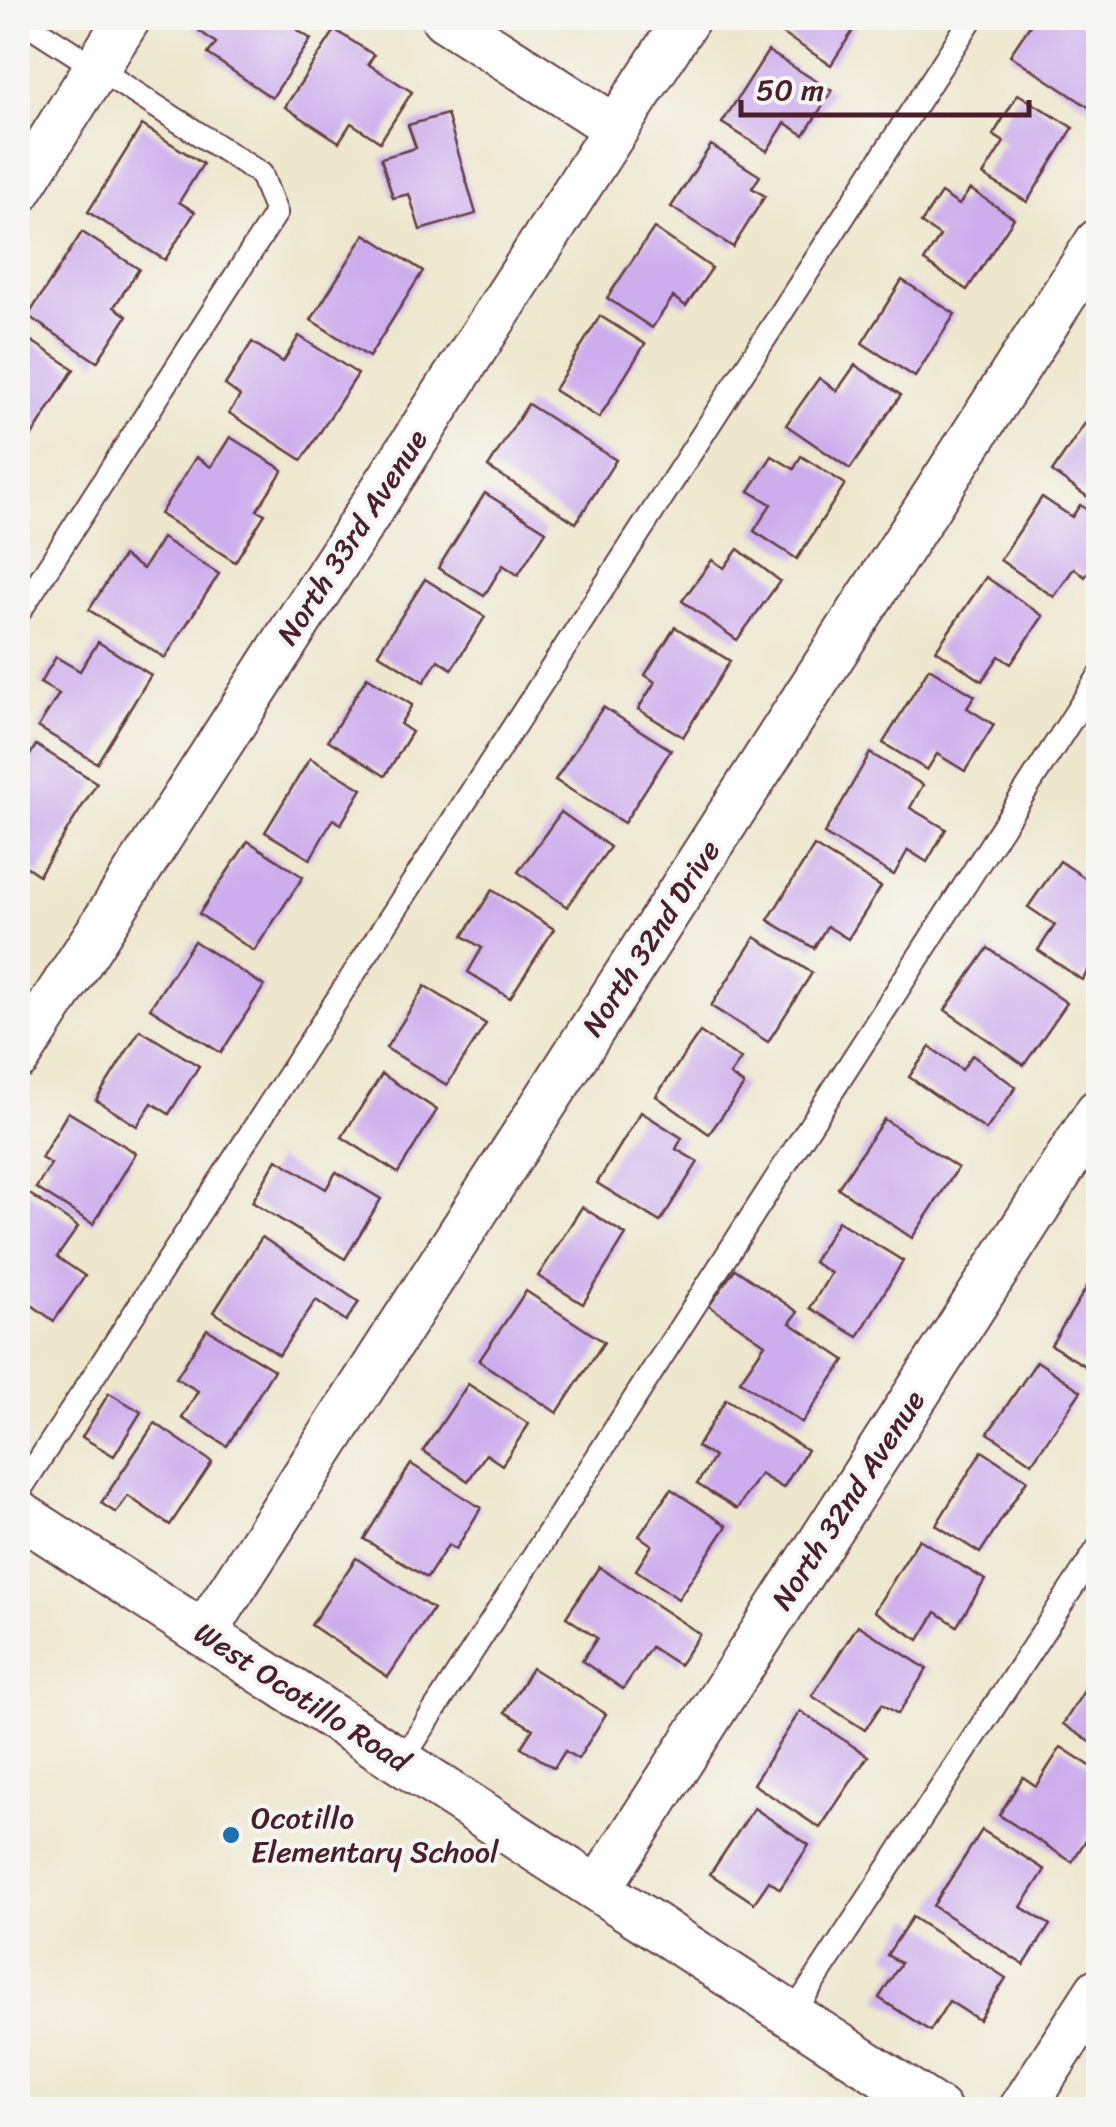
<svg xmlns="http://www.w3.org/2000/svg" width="1116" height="2127" font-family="Sriracha,sans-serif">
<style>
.building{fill:#cdaded}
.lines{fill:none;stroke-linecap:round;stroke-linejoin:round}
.service-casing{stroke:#633d43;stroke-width:26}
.minor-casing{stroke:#633d43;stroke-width:49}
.service{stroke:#fff;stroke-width:22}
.minor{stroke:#fff;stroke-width:45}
.poi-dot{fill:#1f6fb2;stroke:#f6f6f2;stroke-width:4}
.labels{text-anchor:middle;stroke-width:8;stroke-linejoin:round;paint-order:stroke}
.street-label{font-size:30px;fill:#4a1f2b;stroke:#f6f6f2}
.poi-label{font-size:30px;fill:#4a1f2b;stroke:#f6f6f2;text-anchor:start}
</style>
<rect width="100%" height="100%" fill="#f6f6f2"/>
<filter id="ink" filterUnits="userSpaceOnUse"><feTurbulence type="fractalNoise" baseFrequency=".01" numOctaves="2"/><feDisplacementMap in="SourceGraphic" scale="20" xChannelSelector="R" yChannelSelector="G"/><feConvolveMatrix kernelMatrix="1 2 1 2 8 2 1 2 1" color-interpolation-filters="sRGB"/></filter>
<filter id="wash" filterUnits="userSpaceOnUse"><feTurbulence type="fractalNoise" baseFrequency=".0048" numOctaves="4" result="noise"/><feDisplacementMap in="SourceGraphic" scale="40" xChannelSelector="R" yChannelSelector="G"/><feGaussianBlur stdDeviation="2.25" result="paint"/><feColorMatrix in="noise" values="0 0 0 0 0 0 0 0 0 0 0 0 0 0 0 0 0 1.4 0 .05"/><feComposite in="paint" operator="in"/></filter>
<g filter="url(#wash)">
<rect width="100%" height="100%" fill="#eee7cd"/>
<g id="blocks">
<!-- building -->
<g class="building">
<path d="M200 18H279L311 39 272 98 208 54 216 43 194 27Z"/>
<path d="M794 18H861L831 65 783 34Z"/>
<path d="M1035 18H1098V102L1093 110 1010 55Z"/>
<path d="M335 30 374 55 368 64 412 92 380 142 351 123 339 142 285 107Z"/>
<path d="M768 51 832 91 804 135 785 123 767 151 722 123Z"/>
<path d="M1018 94 1073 128 1027 202 983 175 1004 142 993 135Z"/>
<path d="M447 114 476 214 420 230 409 194 393 198 381 158 416 148 408 125Z"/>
<path d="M142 125 203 164 179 202 195 212 165 260 88 212Z"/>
<path d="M711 145 760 176 752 188 765 196 733 247 671 207Z"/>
<path d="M970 189 1014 218 967 290 924 261 940 236 921 223 941 193 959 205Z"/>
<path d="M654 228 712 268 686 306 673 297 652 328 607 298Z"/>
<path d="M82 232 139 269 114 307 127 316 97 362 28 316Z"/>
<path d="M365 234 423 271 369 357 311 320Z"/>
<path d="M902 280 955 314 915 377 862 343Z"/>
<path d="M600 316 645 344 599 418 554 390Z"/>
<path d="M18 332 74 369 18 458Z"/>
<path d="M299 336 358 374 302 460 229 413 240 396 225 385 252 342 283 362Z"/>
<path d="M855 365 901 395 850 469 786 425 819 378 837 391Z"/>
<path d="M528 404 616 460 576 523 488 467Z"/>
<path d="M1098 404V504L1052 472Z"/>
<path d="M230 437 283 470 257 510 265 514 235 562 160 514 196 457 211 467Z"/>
<path d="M772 456 794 469 801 456 845 484 797 559 754 531 771 504 749 491Z"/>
<path d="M485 493 546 531 518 575 503 565 484 596 438 568Z"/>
<path d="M1042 497 1072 517 1080 505 1098 517V557L1085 577 1074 568 1054 597 1000 560Z"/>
<path d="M162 538 219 574 165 658 89 610 123 556 143 569Z"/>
<path d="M738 549 780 581 737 640 682 601 712 560 724 568Z"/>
<path d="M986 577 1043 616 1011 664 999 656 982 681 936 650Z"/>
<path d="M425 579 485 617 452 669 438 660 424 682 378 653Z"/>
<path d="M675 627 730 661 683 737 638 709 655 682 645 675Z"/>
<path d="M98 642 151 675 97 763 38 727 59 694 40 683 56 657 80 671Z"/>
<path d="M929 668 975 696 967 708 994 725 965 771 937 754 927 770 883 743Z"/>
<path d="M367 677 412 705 400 724 412 732 385 776 328 740Z"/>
<path d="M603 707 671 750 624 823 555 780Z"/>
<path d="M36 745 97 783 39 875 18 861V775Z"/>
<path d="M870 753 923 785 910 808 946 829 927 862 908 850 894 875 824 834Z"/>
<path d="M310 758 362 789 341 824 333 819 310 859 265 832Z"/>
<path d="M561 812 610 847 567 907 518 872Z"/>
<path d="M248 841 303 877 254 951 199 914Z"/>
<path d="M814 846 881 887 848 939 827 926 814 948 768 920Z"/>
<path d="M1060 861 1098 887V956L1082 980 1038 950 1055 925 1028 907Z"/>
<path d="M492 890 554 929 510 998 468 972 482 948 463 936Z"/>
<path d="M755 937 812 973 768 1042 711 1006Z"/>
<path d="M194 941 264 986 221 1053 150 1008Z"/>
<path d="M988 948 1067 1003 1024 1065 945 1010Z"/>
<path d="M425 986 486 1024 447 1085 386 1048Z"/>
<path d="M140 1030 199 1066 169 1114 152 1103 137 1126 96 1100Z"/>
<path d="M700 1032 741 1059 730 1075 744 1085 709 1134 656 1096Z"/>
<path d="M930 1047 962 1070 972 1055 1016 1087 986 1130 909 1077Z"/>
<path d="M382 1074 437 1110 398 1173 342 1137Z"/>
<path d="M68 1112 136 1153 93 1224 36 1188 51 1164 41 1158Z"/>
<path d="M641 1112 682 1138 676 1149 698 1162 660 1222 597 1183Z"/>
<path d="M884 1119 958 1168 912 1238 838 1188Z"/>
<path d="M277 1159 326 1189 336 1172 381 1199 345 1259 252 1202Z"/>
<path d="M18 1186 78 1227 57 1257 85 1276 54 1321 18 1295Z"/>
<path d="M582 1207 626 1235 583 1304 538 1276Z"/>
<path d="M838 1221 903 1261 858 1337 810 1308 831 1273 813 1262Z"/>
<path d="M262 1237 359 1302 346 1321 316 1300 279 1355 214 1312Z"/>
<path d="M735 1269 798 1312 790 1323 845 1360 802 1423 740 1381 765 1344 709 1306Z"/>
<path d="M1090 1282 1098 1287V1374L1051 1345Z"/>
<path d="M526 1291 604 1342 557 1413 479 1361Z"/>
<path d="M207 1329 274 1370 227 1446 182 1418 198 1391 176 1378Z"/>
<path d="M1037 1361 1081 1391 1032 1463 988 1433Z"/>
<path d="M468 1384 529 1424 502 1465 486 1454 468 1481 423 1451Z"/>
<path d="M109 1393 141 1412 114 1456 82 1437Z"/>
<path d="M726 1399 807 1450 783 1488 760 1474 737 1509 697 1484 714 1457 697 1447Z"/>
<path d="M155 1423 212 1462 170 1525 128 1496 116 1513 101 1503Z"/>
<path d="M982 1451 1027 1480 980 1553 936 1525Z"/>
<path d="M411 1464 481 1508 456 1549 448 1545 427 1578 364 1539Z"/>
<path d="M671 1489 727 1526 678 1599 636 1570 652 1545 639 1536Z"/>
<path d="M919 1539 985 1580 957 1626 936 1612 919 1640 874 1611Z"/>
<path d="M356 1558 433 1609 388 1677 311 1625Z"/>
<path d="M599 1567 700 1634 679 1665 651 1647 623 1689 582 1661 597 1638 566 1617Z"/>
<path d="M858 1625 927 1669 898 1714 882 1704 865 1730 812 1696Z"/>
<path d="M532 1668 606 1714 578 1759 565 1751 554 1768 521 1747 533 1729 505 1712Z"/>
<path d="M1098 1669V1747L1063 1724Z"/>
<path d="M800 1711 868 1756 820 1828 753 1784Z"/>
<path d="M1061 1747 1098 1771V1821L1072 1862 999 1815 1023 1777 1036 1786Z"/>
<path d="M754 1808 809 1845 780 1889 769 1881 754 1903 710 1874Z"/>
<path d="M982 1830 1045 1870 1021 1907 1050 1925 1024 1965 933 1906Z"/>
<path d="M912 1917 1006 1978 979 2020 949 2001 930 2031 879 1998 901 1963 887 1955Z"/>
</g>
</g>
</g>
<g filter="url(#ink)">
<use href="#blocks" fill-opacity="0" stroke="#633d43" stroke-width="2.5"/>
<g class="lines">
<!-- service casing -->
<g class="service-casing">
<g id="service">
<path d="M18 614 276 213 261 174 19 18"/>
<path d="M18 1493 972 18"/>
<path d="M401 1762 1098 678"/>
<path d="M792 2015 1098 1548"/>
</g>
</g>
<!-- minor casing -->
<g class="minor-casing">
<g id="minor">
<path d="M444 18 616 128"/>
<path d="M18 192 128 18"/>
<path d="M18 1057 687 18"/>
<path d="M18 1513 938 2110"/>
<path d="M204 1633 1098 242"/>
<path d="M598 1889 1098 1112"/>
<path d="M1021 2110 1098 1991"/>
</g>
</g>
<!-- service -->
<use href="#service" class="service"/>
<!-- minor -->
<use href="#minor" class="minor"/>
</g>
</g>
<!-- markers -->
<circle class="poi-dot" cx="231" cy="1835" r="10"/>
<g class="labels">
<!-- street labels -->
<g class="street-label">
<text transform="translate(352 537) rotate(-57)" y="10">North 33rd Avenue</text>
<text transform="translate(651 938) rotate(-57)" y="10">North 32nd Drive</text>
<text transform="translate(848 1500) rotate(-57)" y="10">North 32nd Avenue</text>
<text transform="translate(302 1697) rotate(33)" y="10">West Ocotillo Road</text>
</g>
<!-- poi labels -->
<g class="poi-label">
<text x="251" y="1828">Ocotillo<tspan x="251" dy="34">Elementary School</tspan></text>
</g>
</g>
<!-- margin -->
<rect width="1116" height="2127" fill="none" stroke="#f6f6f2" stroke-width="60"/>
<!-- scale -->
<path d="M741 100v15h288v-15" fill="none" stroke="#4a1f2b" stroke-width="5"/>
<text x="756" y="100" font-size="30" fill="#4a1f2b" stroke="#f6f6f2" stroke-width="8" paint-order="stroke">50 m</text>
</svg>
